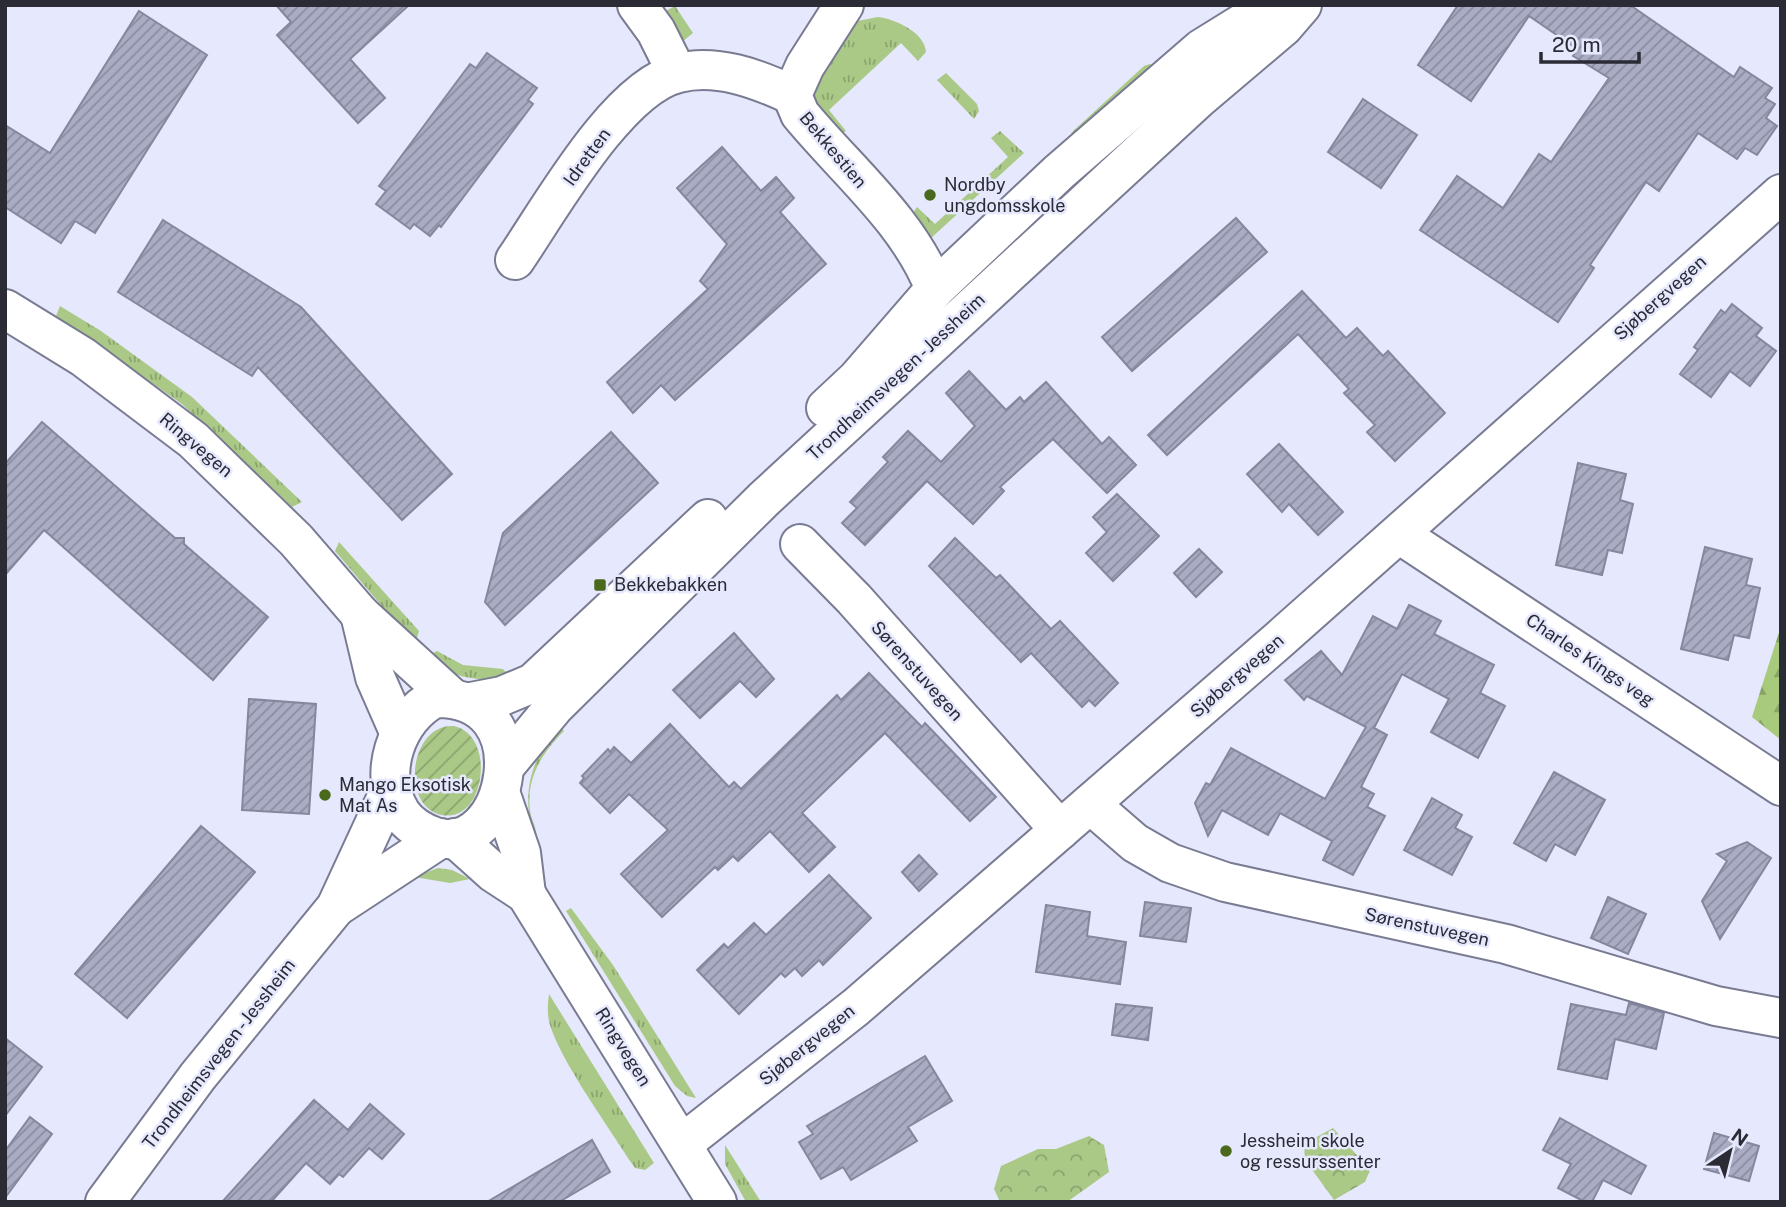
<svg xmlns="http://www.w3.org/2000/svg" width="1786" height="1207" font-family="'Public Sans',sans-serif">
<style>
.grass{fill:url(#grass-tufts)}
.forest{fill:url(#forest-firs)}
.park{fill:url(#park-crowns)}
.garden{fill:url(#garden-furrows)}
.building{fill:url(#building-hatch);stroke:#85879e;stroke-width:2}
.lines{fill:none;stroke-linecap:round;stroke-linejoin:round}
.minor-casing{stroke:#797b92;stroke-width:42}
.secondary-casing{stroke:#797b92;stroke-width:42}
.minor{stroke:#fff;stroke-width:38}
.secondary{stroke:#fff;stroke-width:38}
.poi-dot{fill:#4b691d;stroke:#e6e8fd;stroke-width:2.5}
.labels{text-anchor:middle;stroke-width:5;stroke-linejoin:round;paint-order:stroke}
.street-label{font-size:18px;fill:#2a2b35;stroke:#e6e8fd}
.poi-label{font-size:18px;fill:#2a2b35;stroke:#e6e8fd;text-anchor:start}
</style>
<defs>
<pattern id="grass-tufts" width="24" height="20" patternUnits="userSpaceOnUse" patternTransform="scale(1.75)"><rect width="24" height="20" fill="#aac986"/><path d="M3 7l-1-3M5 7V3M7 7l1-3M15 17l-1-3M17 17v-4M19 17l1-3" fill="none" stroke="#8ba36e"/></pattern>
<pattern id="forest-firs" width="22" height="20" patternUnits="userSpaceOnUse" patternTransform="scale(1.75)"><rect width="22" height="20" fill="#a7ca7c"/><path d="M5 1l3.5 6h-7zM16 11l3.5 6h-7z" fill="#88a466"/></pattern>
<pattern id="park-crowns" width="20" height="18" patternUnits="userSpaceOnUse" patternTransform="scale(1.75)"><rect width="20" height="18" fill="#aac986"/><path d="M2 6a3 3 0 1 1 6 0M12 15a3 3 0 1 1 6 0" fill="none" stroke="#8ba36e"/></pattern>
<pattern id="garden-furrows" width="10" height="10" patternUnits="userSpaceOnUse" patternTransform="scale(1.75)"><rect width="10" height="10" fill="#aac986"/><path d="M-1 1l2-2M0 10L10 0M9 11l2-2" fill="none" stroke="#8ba36e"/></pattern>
<pattern id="building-hatch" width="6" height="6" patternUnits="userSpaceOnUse" patternTransform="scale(1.75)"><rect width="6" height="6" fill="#aaacc4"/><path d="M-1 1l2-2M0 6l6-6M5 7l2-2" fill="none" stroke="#8b8ca0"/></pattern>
</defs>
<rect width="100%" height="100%" fill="#e6e8fd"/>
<!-- grass -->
<g class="grass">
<path d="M675 6 693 33 677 46 658 15Z"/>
<path d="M878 17C896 19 925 33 926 52L918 61 901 43 829 110 846 131 838 136H833L812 96 814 85 852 22Z"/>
<path d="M1150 64 1155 67 1076 135 1071 133 1144 66Z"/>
<path d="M946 73 977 104 979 111 974 119 937 80Z"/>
<path d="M1000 131 1024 153 930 239 911 216 917 207 935 224 1008 157 991 138Z"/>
<path d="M60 306 101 331 192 397 302 502 292 507 182 404 56 316Z"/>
<path d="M339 542 419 631 415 645 335 551Z"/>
<path d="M437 651 463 665 503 669 510 677C477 683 453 678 426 657Z"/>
<path d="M556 722 564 731C542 753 526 778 530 810 531 821 540 833 535 841 520 791 531 766 556 722Z"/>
<path d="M438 868 452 870 470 879 450 883 414 877Z"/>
<path d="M571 908 613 965 696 1098 687 1096 675 1086 566 911Z"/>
<path d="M549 994 654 1163 645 1170 635 1168 630 1161C609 1127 557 1056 549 1021 547 1012 548 1002 549 994Z"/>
<path d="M725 1144V1145L761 1202H746L725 1164Z"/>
</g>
<!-- forest -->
<path class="forest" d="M1781 626V740L1752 717Z"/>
<!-- park -->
<g class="park">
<path d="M1333 1128 1370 1170 1365 1182 1334 1200 1305 1160 1304 1144Z"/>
<path d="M1089 1136 1104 1145 1109 1172 1067 1202H1000L994 1189 1001 1166 1038 1149H1056Z"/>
</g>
<!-- garden -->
<path class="garden" d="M454 726C497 736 485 823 442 815 399 806 410 723 454 726Z"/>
<!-- building -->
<g class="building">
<path d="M276 5H409L350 59 385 98 358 123 277 35 291 22Z"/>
<path d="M1458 5H1630L1734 77 1740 67 1772 88 1765 98 1775 104 1766 118 1777 126 1757 155 1745 148 1737 159 1698 133 1659 191 1646 182 1590 265 1594 268 1558 322 1420 230 1457 176 1503 208 1539 154 1551 162 1609 78 1573 56 1577 49 1529 16 1471 101 1418 65Z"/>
<path d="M139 11 207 55 95 233 75 221 61 243 5 207V125L50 153Z"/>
<path d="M487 53 537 88 528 100 533 104 441 227 439 225 430 236 414 224 410 229 376 204 386 191 379 186 470 64 476 68Z"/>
<path d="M1363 99 1417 135 1381 188 1328 152Z"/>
<path d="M722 147 761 191 776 177 794 198 780 212 826 264 675 400 661 385 633 413 607 382 708 289 700 281 727 244 677 188Z"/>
<path d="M1236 218 1267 252 1132 371 1102 337Z"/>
<path d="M163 220 301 307 452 474 402 520 258 367 252 376 118 292Z"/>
<path d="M1302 291 1346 338 1357 328 1383 356 1388 351 1445 413 1395 461 1367 432 1375 425 1344 393 1349 389 1298 334 1167 455 1148 435Z"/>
<path d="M1732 304 1762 328 1756 336 1776 351 1750 386 1730 371 1711 397 1680 374 1698 350 1694 347 1721 310 1725 313Z"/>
<path d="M969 371 1006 410 1020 397 1024 402 1046 382 1102 444 1109 437 1136 465 1107 493 1053 439 1000 487 1004 491 973 524 927 481 865 545 842 523 857 508 850 502 888 462 883 457 908 431 941 462 975 426 946 393Z"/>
<path d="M42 422 175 538H184V544L268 617 213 680 44 530 5 575V464Z"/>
<path d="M611 432 658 483 505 625 485 602 503 533Z"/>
<path d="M1279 444 1343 512 1318 535 1289 504 1282 512 1247 474Z"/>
<path d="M1578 463 1626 474 1620 500 1633 504 1622 553 1608 550 1602 575 1556 565Z"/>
<path d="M1117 494 1159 536 1113 581 1086 553 1107 532 1093 517Z"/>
<path d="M955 538 996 578 1000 575 1051 629 1060 621 1118 683 1095 706 1089 700 1082 707 1031 653 1021 662 929 566Z"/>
<path d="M1705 547 1752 559 1746 585 1760 588 1749 638 1734 635 1728 660 1681 649Z"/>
<path d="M1199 549 1222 572 1196 597 1174 573Z"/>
<path d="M1409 605 1441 621 1434 634 1494 665 1480 693 1505 706 1478 758 1431 732 1449 699 1402 674 1374 728 1387 735 1361 787 1374 794 1367 807 1385 816 1353 875 1323 860 1332 841 1280 813 1268 835 1222 810 1208 836 1195 803 1206 783 1210 785 1231 748 1325 799 1366 727 1307 696 1304 700 1285 680 1321 651 1342 675 1373 616 1397 629Z"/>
<path d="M734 633 774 679 756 697 740 681 700 718 673 690Z"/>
<path d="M869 673 922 727 925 723 996 797 970 821 885 733 802 813 835 847 809 872 770 831 738 861 733 856 718 870 715 867 662 917 621 874 668 830 629 794 610 813 580 783 584 778 582 776 608 749 610 752 614 747 631 763 670 724 729 787 734 782 741 789 837 695 841 700Z"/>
<path d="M249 699 316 704 309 814 242 810Z"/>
<path d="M1554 772 1605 800 1575 855 1555 844 1546 861 1514 843Z"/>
<path d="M1432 798 1462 815 1455 828 1472 837 1452 875 1404 850Z"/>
<path d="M201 826 255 872 127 1018 75 974Z"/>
<path d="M1747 842 1771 858 1720 939 1702 901 1727 861 1717 854Z"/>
<path d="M919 855 937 874 919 891 902 872Z"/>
<path d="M829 875 871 918 823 965 819 960 802 976 795 968 785 977 781 973 739 1014 697 970 724 944 728 948 754 923 766 935Z"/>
<path d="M1608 897 1646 914 1628 954 1591 938Z"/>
<path d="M1145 902 1191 908 1186 942 1140 936Z"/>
<path d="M1046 905 1090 912 1087 936 1126 942 1120 984 1036 972Z"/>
<path d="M1629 1003 1664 1013 1656 1049 1615 1039 1607 1079 1558 1069 1571 1004 1626 1015Z"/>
<path d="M1116 1004 1152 1008 1148 1040 1112 1035Z"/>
<path d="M5 1038 42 1067 5 1116Z"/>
<path d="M925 1056 952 1101 908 1127 917 1141 851 1180 843 1167 821 1179 799 1142 813 1134 807 1126Z"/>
<path d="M314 1100 348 1130 370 1104 404 1134 382 1159 369 1148 343 1177 339 1174 330 1184 306 1163 271 1202H222Z"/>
<path d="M30 1117 52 1134 5 1198V1151Z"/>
<path d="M1560 1118 1646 1166 1631 1194 1603 1180 1592 1202H1585L1558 1188 1571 1164 1543 1150Z"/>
<path d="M1714 1133 1759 1146 1749 1181 1704 1169Z"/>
<path d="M592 1140 610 1172 559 1202H487Z"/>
</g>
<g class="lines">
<!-- minor casing -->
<g class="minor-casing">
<g id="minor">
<path d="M637 5 656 31 677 73"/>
<path d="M844 5 805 66 792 95 800 114C846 170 908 220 935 289"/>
<path d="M515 260C550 209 617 88 678 73 716 63 758 79 792 95"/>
<path d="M1399 534 1781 786"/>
<path d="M800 544 854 599 1060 830"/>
<path d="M1090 804 1135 843 1170 863 1225 882 1506 944 1716 1006 1781 1018"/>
<path d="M682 1144 856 1007 1281 638 1781 194"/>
</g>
</g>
<!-- secondary casing -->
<g class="secondary-casing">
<g id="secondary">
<path d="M5 309 83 357 193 440 296 540 360 614 452 698"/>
<path d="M826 408 857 379 935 289 1059 172 1201 49 1272 5"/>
<path d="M360 614 375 677 400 734"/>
<path d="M435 698C545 695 507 860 435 837 421 832 409 825 401 813 377 774 396 718 435 698Z"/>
<path d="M471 702 502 696 533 683 708 519"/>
<path d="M505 766 554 707 764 499 1198 99 1283 27 1302 5"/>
<path d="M500 792 521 853 526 894"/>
<path d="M455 838 494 873 526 894 717 1202"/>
<path d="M336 907 441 838"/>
<path d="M105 1202 198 1076 336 907 391 788"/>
</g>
</g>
<!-- minor -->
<use href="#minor" class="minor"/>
<!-- secondary -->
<use href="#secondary" class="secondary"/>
</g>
<!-- markers -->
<g class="poi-dot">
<circle cx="930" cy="195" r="7"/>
<rect x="593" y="578" width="14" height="14" rx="3.5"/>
<circle cx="325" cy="795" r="7"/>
<circle cx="1226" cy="1151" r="7"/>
</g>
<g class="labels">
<!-- street labels -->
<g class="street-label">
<text transform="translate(833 150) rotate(50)" y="6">Bekkestien</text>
<text transform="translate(587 157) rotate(-54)" y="6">Idretten</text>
<text transform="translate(1660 298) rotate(-42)" y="6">Sjøbergvegen</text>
<text transform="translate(896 377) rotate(-43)" y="6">Trondheimsvegen - Jessheim</text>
<text transform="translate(196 445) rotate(40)" y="6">Ringvegen</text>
<text transform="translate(1590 660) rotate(34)" y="6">Charles Kings veg</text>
<text transform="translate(917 671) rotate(48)" y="6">Sørenstuvegen</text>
<text transform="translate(1237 676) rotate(-41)" y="6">Sjøbergvegen</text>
<text transform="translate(1427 927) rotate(12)" y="6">Sørenstuvegen</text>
<text transform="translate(807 1045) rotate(-39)" y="6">Sjøbergvegen</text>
<text transform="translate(623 1047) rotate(58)" y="6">Ringvegen</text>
<text transform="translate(219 1054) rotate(-52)" y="6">Trondheimsvegen - Jessheim</text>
</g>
<!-- poi labels -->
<g class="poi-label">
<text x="944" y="191">Nordby<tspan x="944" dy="21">ungdomsskole</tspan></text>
<text x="614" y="591">Bekkebakken</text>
<text x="339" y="791">Mango Eksotisk<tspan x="339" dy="21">Mat As</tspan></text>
<text x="1240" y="1147">Jessheim skole<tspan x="1240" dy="21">og ressurssenter</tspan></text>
</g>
</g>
<!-- border -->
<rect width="1786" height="1207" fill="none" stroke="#2a2b35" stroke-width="14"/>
<!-- north arrow -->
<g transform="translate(1730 1151) rotate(35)" stroke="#e6e8fd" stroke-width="5" paint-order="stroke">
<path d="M0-5L12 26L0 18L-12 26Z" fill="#2a2b35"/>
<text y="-10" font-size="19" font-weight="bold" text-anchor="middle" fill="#2a2b35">N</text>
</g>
<!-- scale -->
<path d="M1541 52v10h98v-10" fill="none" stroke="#2a2b35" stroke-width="3.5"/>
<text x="1552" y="52" font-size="21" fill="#2a2b35" stroke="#e6e8fd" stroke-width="5" paint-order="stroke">20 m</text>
</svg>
